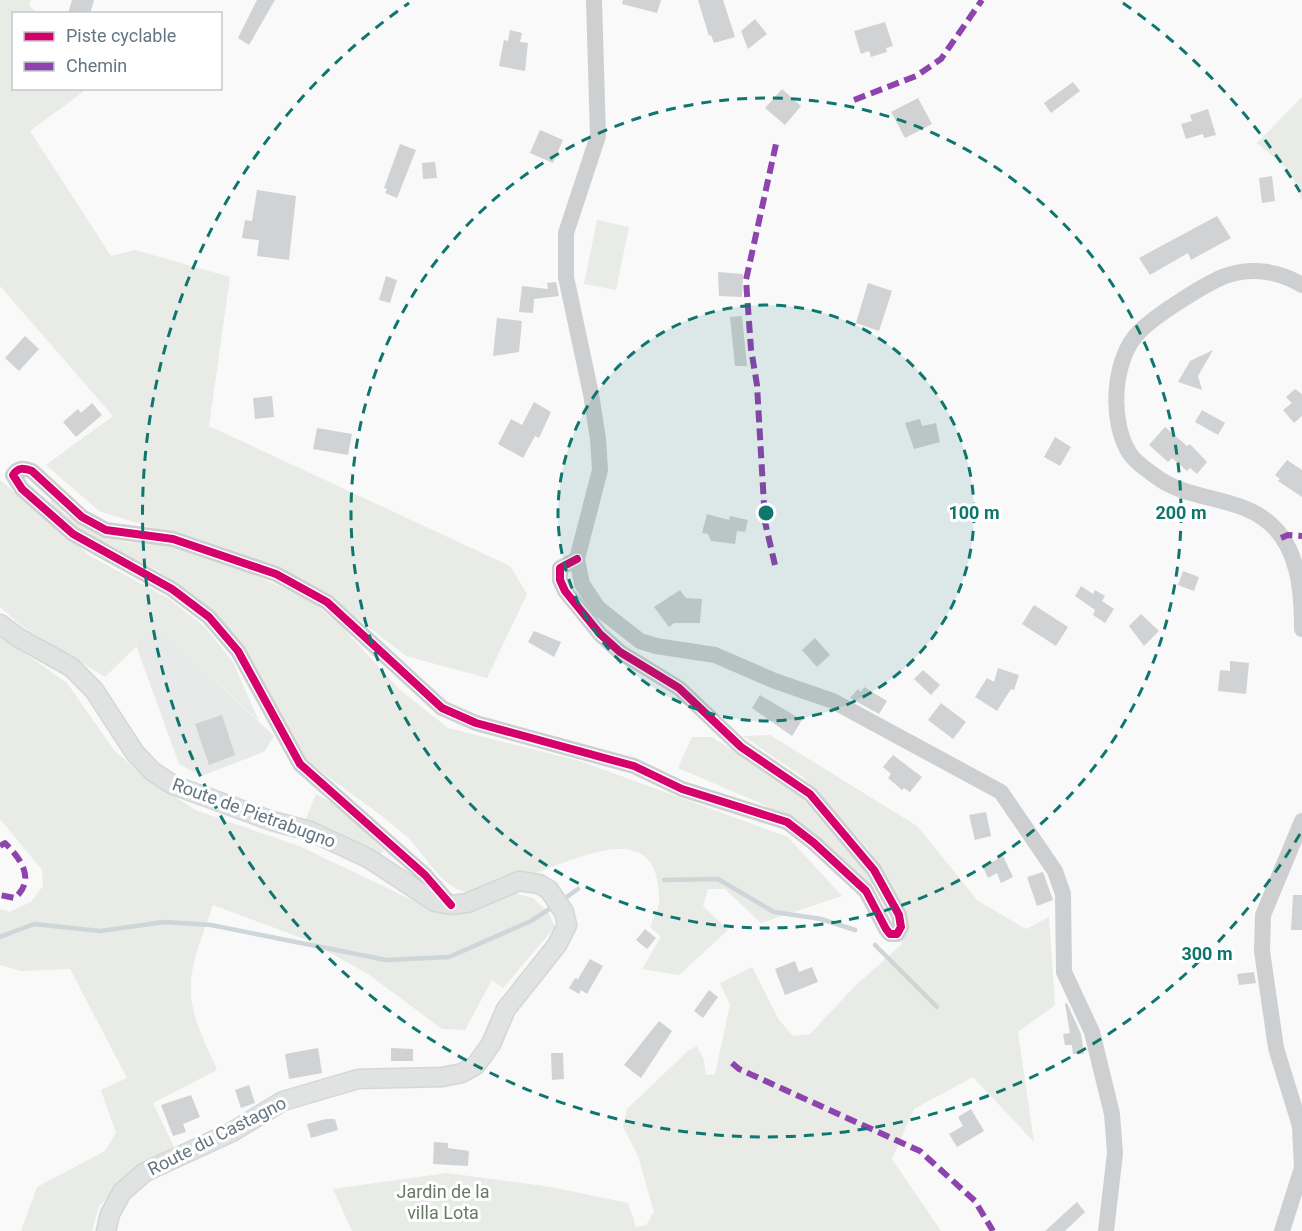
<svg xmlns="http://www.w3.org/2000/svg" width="1302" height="1231" font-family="Roboto,sans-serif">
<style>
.built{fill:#e8e9e9}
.green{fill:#e8ebe6}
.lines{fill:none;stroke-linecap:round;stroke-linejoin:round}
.stream{stroke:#ced6d9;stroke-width:4.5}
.building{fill:#d0d2d3}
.secondary-casing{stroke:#d5d6d7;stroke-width:21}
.tertiary{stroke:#cecfd0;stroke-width:16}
.secondary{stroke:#e1e2e2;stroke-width:18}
.quiet{stroke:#8e44ad;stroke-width:6;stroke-dasharray:12 6;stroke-linecap:butt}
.cycleway-casing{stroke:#fff;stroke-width:11}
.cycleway{stroke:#d6006c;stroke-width:8}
.ring{fill:none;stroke:#0f766e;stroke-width:3;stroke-dasharray:10 8}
.labels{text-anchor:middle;stroke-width:6;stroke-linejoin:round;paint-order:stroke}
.street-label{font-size:18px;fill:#657683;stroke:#fff}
.park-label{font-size:18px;fill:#687a64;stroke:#fff}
.centre{fill:#0f766e;stroke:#fff;stroke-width:3}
.ring-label{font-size:18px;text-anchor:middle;font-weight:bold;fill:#0f766e;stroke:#fff;stroke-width:6;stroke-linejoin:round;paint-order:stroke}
</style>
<rect width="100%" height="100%" fill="#f9f9f9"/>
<!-- built -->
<path class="built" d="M156 625 274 736 264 752 201 776 179 764 136 645Z"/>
<!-- green -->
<g class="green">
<path d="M0 0H31L29 5 37 13 14 14V88L87 89 30 131 111 256 135 250 230 277 209 426 510 566 527 594 487 678 406 656 325 593 267 564 99 511 46 465 113 416 0 286Z"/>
<path d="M1302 97V200L1290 171 1257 143Z"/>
<path d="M597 220 629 227 616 290 584 284Z"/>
<path d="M0 480 90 556 168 598 205 627 233 662 259 721 157 626 105 677 23 627 0 607Z"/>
<path d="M52 500 66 515 92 531 125 542 165 544 241 569 312 601 341 626 399 689 448 728 580 761 788 837 842 896 761 923 725 889H708L703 906 728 930 679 975 642 969 661 937 650 927C660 905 661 903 657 879 646 822 570 862 538 872 515 880 490 886 467 892 439 887 426 854 406 836 374 807 335 785 303 756L187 591 157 570 106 548 77 531 49 503Z"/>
<path d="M0 636 67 683 114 750 141 774 195 810 299 846 425 906 514 893 533 898 548 912 555 927 503 988 492 980 465 1030 442 1029 368 974 307 940 213 905C204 933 190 961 191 991 191 1018 207 1046 217 1070L153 1103 174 1147 130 1174 99 1206 92 1231H21L37 1187 105 1151 116 1133 101 1090 127 1078 70 969 21 971 0 965V909L9 912 31 902 43 886 42 870 0 819Z"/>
<path d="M770 735 917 826 978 901 1026 929 1049 917 1055 1005 1018 1032 1034 1142 973 1077 914 1109 892 1159 941 1231H352L333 1189 447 1173 551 1187 628 1203 636 1227 646 1225 654 1212 638 1156 623 1127 627 1109 689 1050 697 1046 704 1060 706 1075 715 1074 730 1005 720 983 752 967 779 1020 793 1036 810 1034 855 986 901 945 904 930 897 897 869 850 803 777 743 736Z"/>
<path d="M692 737H712L793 788 875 882 870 886 804 826 760 803 678 768Z"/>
<path d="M316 794 341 808 384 851 379 855 305 821Z"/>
</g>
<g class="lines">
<!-- stream -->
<g class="stream">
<path d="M664 880 718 879 774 912 821 919 855 930"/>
<path d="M561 901 578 889"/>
<path d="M0 937 34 924 100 931 164 922 211 925 386 960 449 957 531 921 554 906"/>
<path d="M875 945 937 1007"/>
</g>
</g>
<!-- building -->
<g class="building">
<path d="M72 0H94L90 14H68Z"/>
<path d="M257 0H275L249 45 238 38Z"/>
<path d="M623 0H661L657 13 622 4Z"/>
<path d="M698 0H723L735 37 714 43 711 35 709 36Z"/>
<path d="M755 19 767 34 748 49 741 31Z"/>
<path d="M885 22 893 46 886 48 887 52 871 57 869 51 861 54 854 31Z"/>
<path d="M510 30 522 33 520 42 528 43 525 71 499 66 504 40 508 41Z"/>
<path d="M1073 82 1080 91 1051 113 1044 103Z"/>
<path d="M782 89 801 106 785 125 765 108Z"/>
<path d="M918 98 932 124 905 138 891 112Z"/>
<path d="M1208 109 1216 135 1204 138 1203 134 1186 139 1181 124 1192 121 1190 115Z"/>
<path d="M540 130 563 140 553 163 530 153Z"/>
<path d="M400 144 416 150 397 198 385 193 387 189 384 188Z"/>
<path d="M435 162 437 178 423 179 422 163Z"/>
<path d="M1272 176 1275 201 1262 203 1259 178Z"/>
<path d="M257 190 296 196 289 260 257 256 259 240 242 238 245 220 252 221Z"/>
<path d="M1217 216 1231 238 1191 260 1188 253 1150 275 1139 258Z"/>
<path d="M718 272 743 274 742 297 719 296Z"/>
<path d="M386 276 397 280 390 303 379 300Z"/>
<path d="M556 282 559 296 534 299 533 313 519 312 522 286 548 289 547 283Z"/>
<path d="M868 283 892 291 879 331 856 323Z"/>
<path d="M742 316 747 366H735L730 317Z"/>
<path d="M497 318 522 321 519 352 493 356Z"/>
<path d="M25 336 39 349 19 371 5 358Z"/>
<path d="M1213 350 1198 376 1202 390 1178 382 1190 361Z"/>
<path d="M1295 389 1302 394V416L1294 423 1283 410 1292 403 1286 397Z"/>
<path d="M272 396 274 417 255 419 253 398Z"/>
<path d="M534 402 551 412 539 438 535 436 523 458 498 444 511 419 522 425Z"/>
<path d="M92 403 102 415 76 437 63 422 78 409 81 413Z"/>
<path d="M1202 410 1225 423 1218 435 1195 422Z"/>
<path d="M920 419 922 426 936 423 940 442 914 449 905 423Z"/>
<path d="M1165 427 1187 446 1190 444 1207 462 1197 474 1190 468 1187 471 1172 458 1168 462 1149 445Z"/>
<path d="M317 428 352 434 348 455 313 449Z"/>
<path d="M1055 437 1071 447 1060 466 1044 457Z"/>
<path d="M1287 460 1302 470V497L1278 481 1280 479 1275 475Z"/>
<path d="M707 514 729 520 730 516 748 520 745 532 737 531 735 544 711 541 708 534 702 533Z"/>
<path d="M1183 571 1199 577 1194 591 1178 585Z"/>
<path d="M1081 586 1093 594 1095 590 1105 596 1102 601 1114 609 1105 623 1093 615 1095 610 1075 596Z"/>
<path d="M680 590 686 598 702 599 700 623H674L669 627 654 607Z"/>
<path d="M1034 605 1068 627 1056 646 1022 624Z"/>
<path d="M1141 614 1159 631 1144 646 1129 626Z"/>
<path d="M534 631 561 642 554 657 528 642Z"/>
<path d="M815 638 830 655 817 667 802 650Z"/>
<path d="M1230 661 1249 663 1246 694 1218 691 1220 670 1230 671Z"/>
<path d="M998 668 1019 675 1014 690 1011 689 997 711 975 697 987 678 994 682Z"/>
<path d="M923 670 940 685 931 695 914 679Z"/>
<path d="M864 687 887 701 879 714 850 698 858 689 861 692Z"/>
<path d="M760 695 802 720 792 736 752 708Z"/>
<path d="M941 703 966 722 953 739 928 720Z"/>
<path d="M222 715 235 755 209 765 195 724Z"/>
<path d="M893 755 922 777 910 792 904 788 902 790 888 778 891 774 883 767Z"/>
<path d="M986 812 991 836 975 840 969 815Z"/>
<path d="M1003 856 1013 877 1001 883 997 873 988 878 983 867Z"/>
<path d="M1043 872 1053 900 1037 906 1027 877Z"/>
<path d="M1293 895H1302V930H1291Z"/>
<path d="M645 929 656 938 647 949 636 940Z"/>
<path d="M590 959 603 966 587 994 581 990 579 994 569 988 575 978 578 979Z"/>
<path d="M795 961 799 972 812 967 818 982 785 995 775 969Z"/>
<path d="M1254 972 1256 983 1239 985 1237 974Z"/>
<path d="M709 990 718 997 703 1018 694 1011Z"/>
<path d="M1067 1003 1081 1034 1084 1054H1073L1072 1045H1065L1063 1034 1070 1033 1065 1004Z"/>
<path d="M659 1021 672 1031 641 1078 624 1065Z"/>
<path d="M318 1048 322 1073 289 1079 285 1054Z"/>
<path d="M391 1048 413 1049V1061H391Z"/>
<path d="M551 1053H563L564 1079 552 1080Z"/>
<path d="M249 1085 255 1103 241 1108 235 1090Z"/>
<path d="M191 1095 200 1117 183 1124 186 1132 173 1136 161 1105Z"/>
<path d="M971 1109 984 1131 957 1147 949 1134 963 1126 958 1117Z"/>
<path d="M326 1119H335L338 1130 311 1138 307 1124Z"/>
<path d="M434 1142 448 1143V1148L469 1151 468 1166 433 1164Z"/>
<path d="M1077 1202 1085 1212 1065 1231H1045Z"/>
</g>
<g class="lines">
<!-- secondary casing -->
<g class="secondary-casing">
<path id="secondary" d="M0 624 19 638 71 667 94 690 135 753 152 771 173 785 272 821 310 831 368 858 435 902 451 905 467 903 519 881 539 884 549 890 564 912 567 925 557 945 506 1009 491 1044 476 1065 462 1073 442 1077 358 1079 283 1101 232 1132 145 1172 122 1192 110 1214 106 1231"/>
</g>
<!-- tertiary -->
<g class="tertiary">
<path d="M594 0 598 136 566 233V277L591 394 598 439 600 470 577 559 582 584 598 608 640 641 656 646 715 655 775 681 833 701 1001 792 1055 871 1063 894 1064 972 1092 1032 1112 1114 1115 1153 1106 1231"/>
<path d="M1302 285C1276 269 1244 266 1216 280 1196 290 1155 316 1140 331 1112 358 1109 422 1130 454 1137 464 1151 473 1161 480 1192 500 1237 497 1267 521 1299 546 1302 592 1302 629"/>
<path d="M451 905 425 875 300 764 238 651 209 617 172 589 73 534 22 489 13 475C18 467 23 468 32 471L82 517 106 530 173 539 276 574 327 602 442 708 476 723 634 766 682 789 787 822 814 843 866 891 886 929 890 934H897L901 927 899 915 874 870 810 794 741 747 679 688 620 652 600 634 565 591 560 580V568L577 559"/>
<path d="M1282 1231 1302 1168 1300 1126 1276 1048 1262 951 1263 915 1302 821"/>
</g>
<!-- secondary -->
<use href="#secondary" class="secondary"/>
<!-- quiet -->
<g class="quiet">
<path d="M854 100 916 76 941 59 982 0"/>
<path d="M1281 538 1288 535 1302 536"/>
<path d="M775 565 765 522 757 385 751 349 746 280 776 144"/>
<path d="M0 846 5 843C21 859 36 879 15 898L0 895"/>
<path d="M732 1063 739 1069 920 1151 975 1201 993 1231"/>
</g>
<!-- cycleway casing -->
<g class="cycleway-casing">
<path id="cycleway" d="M451 905 425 875 300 764 238 651 209 617 172 589 73 534 22 489 13 475C18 467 23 468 32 471L82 517 106 530 173 539 276 574 327 602 442 708 476 723 634 766 682 789 787 822 814 843 866 891 886 929 890 934H897L901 927 899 915 874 870 810 794 741 747 679 688 620 652 600 634 565 591 560 580V568L577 559"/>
</g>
<!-- cycleway -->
<use href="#cycleway" class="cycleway"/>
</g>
<!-- distance rings -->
<circle cx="766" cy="513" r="208" fill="#0f766e" fill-opacity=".12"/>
<g class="ring">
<circle cx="766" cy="513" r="208"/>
<circle cx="766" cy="513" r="415"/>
<path d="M1300 834A623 623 0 1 1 409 3M1123 3A623 623 0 0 1 1300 192"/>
</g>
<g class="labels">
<!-- street labels -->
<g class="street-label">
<text transform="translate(254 813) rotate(20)" y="6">Route de Pietrabugno</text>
<text transform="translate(217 1136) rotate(-27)" y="6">Route du Castagno</text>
</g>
<!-- park labels -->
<g class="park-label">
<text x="443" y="1198">Jardin de la<tspan x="443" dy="21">villa Lota</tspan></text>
</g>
</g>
<circle cx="766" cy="513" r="9" class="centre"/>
<g class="ring-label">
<text x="974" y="519">100 m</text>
<text x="1181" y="519">200 m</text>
<text x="1207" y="960">300 m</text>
</g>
<!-- legend -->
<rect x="12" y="12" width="210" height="78" fill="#ffffff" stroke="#c1c8cd" stroke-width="1.5"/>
<rect x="24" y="32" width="30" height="9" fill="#d6006c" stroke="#c1c8cd" stroke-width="1.5"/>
<text x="66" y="42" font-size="18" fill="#657683">Piste cyclable</text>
<rect x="24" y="62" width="30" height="9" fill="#8e44ad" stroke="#c1c8cd" stroke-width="1.5"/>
<text x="66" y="72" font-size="18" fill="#657683">Chemin</text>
</svg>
